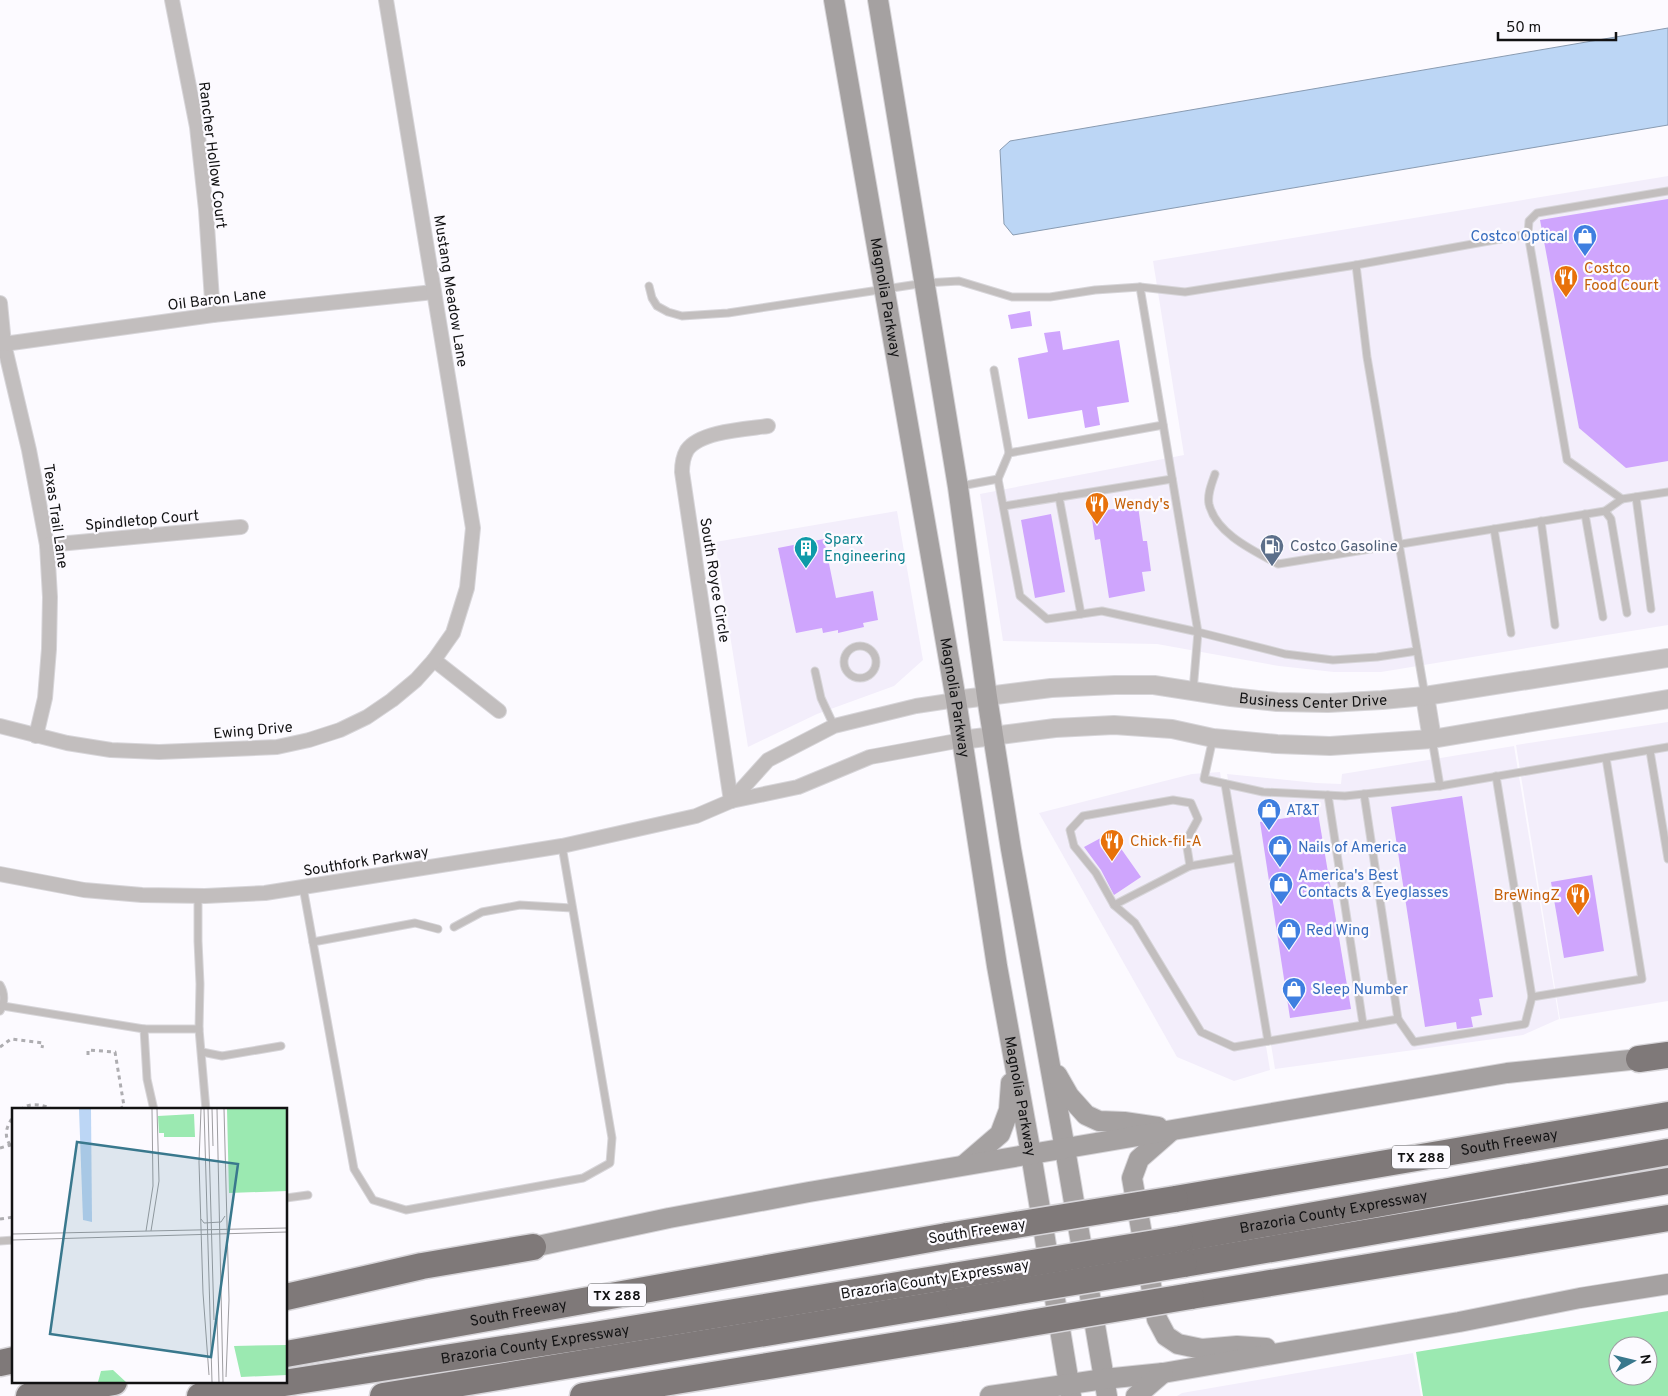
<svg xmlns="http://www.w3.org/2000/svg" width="1668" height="1396" font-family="Overpass,sans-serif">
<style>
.built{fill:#f3eefb}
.green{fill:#9be9b1;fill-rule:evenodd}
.water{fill:#bcd6f5;stroke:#899bb1}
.building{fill:#cfa5fd}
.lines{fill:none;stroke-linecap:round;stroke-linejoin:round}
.service-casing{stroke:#d7d5d9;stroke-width:9}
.minor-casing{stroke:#d7d5d9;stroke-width:16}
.tertiary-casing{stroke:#d7d5d9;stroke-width:20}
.secondary-casing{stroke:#d7d5d9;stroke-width:22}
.motorway-casing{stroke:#d7d5d9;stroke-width:29}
.path{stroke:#aeadb1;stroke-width:3;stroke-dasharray:4 4;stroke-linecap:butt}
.service{stroke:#c2bebe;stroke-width:7}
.minor{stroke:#c2bebe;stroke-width:14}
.tertiary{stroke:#c2bebe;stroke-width:18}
.secondary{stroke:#a5a1a1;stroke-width:20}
.motorway{stroke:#7f7979;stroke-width:26}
.motorway-bridge-casing{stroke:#d7d5d9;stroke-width:29;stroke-linecap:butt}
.motorway-bridge{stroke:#7f7979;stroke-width:26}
.labels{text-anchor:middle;stroke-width:4.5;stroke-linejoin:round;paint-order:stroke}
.shield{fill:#fcfaff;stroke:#58585a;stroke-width:1}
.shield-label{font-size:14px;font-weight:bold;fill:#121213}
.street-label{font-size:15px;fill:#121213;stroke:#fcfaff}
.shop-label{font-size:15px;fill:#366cbe;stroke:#fcfaff;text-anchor:start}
.food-label{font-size:15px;fill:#c56008;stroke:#fcfaff;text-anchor:start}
.culture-label{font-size:15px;fill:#0d838f;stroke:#fcfaff;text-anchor:start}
.service-label{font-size:15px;fill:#4e5e75;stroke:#fcfaff;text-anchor:start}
.inset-road{fill:none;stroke:#9e9da1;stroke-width:1}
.view{fill:#39788d;fill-opacity:0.15;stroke:#39788d;stroke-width:2.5}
.inset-edge{fill:none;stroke:#121213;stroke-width:2.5}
</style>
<rect width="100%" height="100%" fill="#fcfaff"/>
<!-- built -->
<g class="built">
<path d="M1668 176V625L1381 672H1334L1279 666 1157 644 1003 641 980 494 1184 455 1153 261Z"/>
<path d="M897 511 923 660 894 686 817 714 748 747 715 542Z"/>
<path d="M1668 722V1001L1560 1019 1516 745Z"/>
<path d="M1514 746 1559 1019 1523 1035 1275 1069 1227 774 1316 783 1341 784 1342 774Z"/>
<path d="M1220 772 1270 1070 1234 1081 1177 1057 1039 813 1192 774Z"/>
<path d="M1413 1353 1421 1396H1177L1182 1393Z"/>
</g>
<!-- green -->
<path class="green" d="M1668 1311V1396H1423L1416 1352ZM1618 1346H1648V1376H1618Z"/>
<!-- water -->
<path class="water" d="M1668 28V125L1013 235 1004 224 1000 150 1010 141Z"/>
<!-- building -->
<g class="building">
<path d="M1668 199V461L1626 468 1579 428 1540 220Z"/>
<path d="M1030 311 1032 326 1011 329 1008 315Z"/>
<path d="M1060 331 1063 350 1119 340 1129 402 1097 407 1100 425 1085 428 1082 410 1028 419 1018 358 1048 352 1044 333Z"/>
<path d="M1138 506 1143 541H1147L1151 571 1142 572 1145 591 1109 598 1100 539 1095 540 1091 512Z"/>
<path d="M1051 514 1065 592 1035 598 1021 520Z"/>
<path d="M824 539 836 598 873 591 878 620 863 623 864 627 838 633V630L823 633 822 628 796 633 778 548Z"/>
<path d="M1462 796 1493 997 1479 999 1482 1015 1471 1017 1473 1027 1457 1029 1456 1022 1425 1027 1391 807Z"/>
<path d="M1318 813 1351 1009 1290 1018 1260 822Z"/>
<path d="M1110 833 1141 877 1114 895 1101 870 1084 847Z"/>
<path d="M1592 875 1604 951 1564 958 1551 882Z"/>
</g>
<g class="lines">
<!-- service casing -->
<g class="service-casing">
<g id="service">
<path d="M1528 234 1529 221 1537 213 1668 191"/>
<path d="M1356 265 1367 357 1425 696"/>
<path d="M649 286 652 298 657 306 668 312 682 316 728 313 925 283 959 281 1012 297H1050L1095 290 1140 287 1185 292 1356 265 1528 234 1567 460 1622 499 1668 492"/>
<path d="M1140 287 1198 632 1193 691"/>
<path d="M994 370 1009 453"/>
<path d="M1215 474C1212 483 1207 494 1209 504 1216 534 1254 551 1278 564L1605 511 1622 499"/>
<path d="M998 479 1020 596 1047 619 1102 611 1198 632 1285 654 1333 660 1377 657 1417 651"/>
<path d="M961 486 998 479 1009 453 1163 425"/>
<path d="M1059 497 1081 614"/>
<path d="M1636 497 1651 609"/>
<path d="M1004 506 1172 479"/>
<path d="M1605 511 1611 519 1627 613"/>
<path d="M1585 514 1603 617"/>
<path d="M1541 521 1555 625"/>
<path d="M1494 529 1511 633"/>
<circle cx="860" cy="662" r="16"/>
<path d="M815 671 821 698 834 726"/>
<path d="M1213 738 1204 779 1263 792 1345 796 1440 786 1668 747"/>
<path d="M1432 739 1440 786"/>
<path d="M1650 751 1668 859"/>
<path d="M1496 776 1532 997"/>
<path d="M1225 784 1268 1041"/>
<path d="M1364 794 1398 1019"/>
<path d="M1328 795 1363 1024"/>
<path d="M1190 866 1186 841 1198 819 1191 803 1173 800 1083 816 1070 830 1074 846 1096 873 1114 905 1135 923 1201 1032 1234 1047 1398 1019 1414 1042 1525 1024 1532 997 1642 979 1606 758"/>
<path d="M303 887 354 1169 373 1200 406 1210 583 1178 610 1163 612 1138 562 846"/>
<path d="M198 896V941L200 984 199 1029 206 1110"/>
<path d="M1114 905 1190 866 1237 858"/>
<path d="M454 927 482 912 520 905 572 908"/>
<path d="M313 942 415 923 438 929"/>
<path d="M0 985C5 993 5 1003 0 1011"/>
<path d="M3 1006 144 1029 147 1079 154 1110"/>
<path d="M144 1029H199"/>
<path d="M202 1052 222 1056 281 1046"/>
<path d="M286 1198 308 1195"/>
<path d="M0 1241 14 1240"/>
</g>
</g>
<!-- minor casing -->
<g class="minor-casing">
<g id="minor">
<path d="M172 0 197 127 206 210 213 315"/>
<path d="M0 303 4 344 29 450 47 545 50 597 49 649 45 698 36 736"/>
<path d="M4 344 213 315 434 292"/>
<path d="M47 545 241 527"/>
<path d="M434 660 499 711"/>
<path d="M0 726 67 743 111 750 159 752 277 747 309 740 340 730 367 717 392 700 416 680 434 660 453 633 467 588 473 528 386 0"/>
<path d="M731 801 682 472C682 465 683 457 687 450 700 431 747 429 768 426"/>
<path d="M731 801 768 760 834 726 916 706 956 700"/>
<path d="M0 874 84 890 142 895 205 896 265 893 562 846 696 816 731 801 798 787 870 757 962 740"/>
</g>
</g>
<!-- tertiary casing -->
<g class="tertiary-casing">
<g id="tertiary">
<path d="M1425 696 1432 739"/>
<path id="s1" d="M956 700 1051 688 1115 685H1154L1231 697 1277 702 1328 703 1382 700 1425 696 1668 658"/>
<path d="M962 740 1055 728 1114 725 1172 729 1213 738 1277 744 1330 746 1432 739 1668 699"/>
</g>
</g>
<!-- secondary casing -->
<g class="secondary-casing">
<g id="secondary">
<path id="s2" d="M834 0 956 700 997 966 1031 1154 1071 1396"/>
<path d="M878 0 958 487 987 697 1011 849 1065 1149 1107 1396"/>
<path d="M1057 1075 1069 1096 1086 1115 1099 1121 1124 1122 1158 1127"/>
<path d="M1171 1131 1139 1159 1132 1178 1157 1319 1166 1336 1178 1344 1202 1349 1237 1346 1266 1348"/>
<path d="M964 1165 1000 1134 1009 1110 1011 1083"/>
<path d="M533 1247 669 1218 809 1192 1507 1073 1639 1059"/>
<path d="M990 1396 1104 1379 1163 1373 1459 1322 1580 1298 1668 1284"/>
<path d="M1136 1396 1163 1373"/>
</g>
</g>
<!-- motorway casing -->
<g class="motorway-casing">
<g id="motorway">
<path d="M1639 1059 1668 1055"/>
<path id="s3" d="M1175 1199 1668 1115"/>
<path id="s4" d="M1180 1239 1668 1152"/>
<path d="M1184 1264 1668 1181"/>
<path d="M1191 1296 1668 1218"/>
<path d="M286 1297 422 1266 533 1247"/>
<path id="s5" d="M286 1354 947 1236"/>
<path d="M0 1363 14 1360"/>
<path d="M29 1396 114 1382"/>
<path id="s6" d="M200 1396 594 1335 953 1276"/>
<path d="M383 1396 959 1301"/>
<path d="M583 1396 966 1334"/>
</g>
</g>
<!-- path -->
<g class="path">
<path d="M0 1047 11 1039 43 1043 42 1048"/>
<path d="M88 1055V1050L115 1052 124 1106 118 1110"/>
<path d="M20 1110C31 1101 43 1105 55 1110"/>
<path d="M10 1145C3 1134 7 1126 14 1115"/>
<path d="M0 1148 10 1145 14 1151"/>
<path d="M0 1219 14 1217"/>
</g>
<!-- service -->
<use href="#service" class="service"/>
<!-- minor -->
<use href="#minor" class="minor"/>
<!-- tertiary -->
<use href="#tertiary" class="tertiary"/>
<!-- secondary -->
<use href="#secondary" class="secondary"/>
<!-- motorway -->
<use href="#motorway" class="motorway"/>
<!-- motorway-bridge casing -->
<g class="motorway-bridge-casing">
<g id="motorway-bridge">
<path d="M947 1236 1175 1199"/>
<path d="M953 1276 1180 1239"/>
<path d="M959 1301 1184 1264"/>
<path d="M966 1334 1191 1296"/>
</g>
</g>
<!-- motorway-bridge -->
<use href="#motorway-bridge" class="motorway-bridge"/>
</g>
<!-- icons -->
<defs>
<g id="shop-pin" transform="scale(1.25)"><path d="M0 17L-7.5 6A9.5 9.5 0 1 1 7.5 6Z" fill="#3f7fe0" stroke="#fcfaff"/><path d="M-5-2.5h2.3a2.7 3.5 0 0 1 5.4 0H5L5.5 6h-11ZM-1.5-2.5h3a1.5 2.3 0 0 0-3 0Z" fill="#fff"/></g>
<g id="restaurant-pin" transform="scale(1.25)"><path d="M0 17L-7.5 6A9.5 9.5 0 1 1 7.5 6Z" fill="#e8710a" stroke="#fcfaff"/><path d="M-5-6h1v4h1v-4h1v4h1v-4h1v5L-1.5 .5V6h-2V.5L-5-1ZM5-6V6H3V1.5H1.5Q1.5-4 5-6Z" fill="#fff"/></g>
<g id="fuel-pin" transform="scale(1.25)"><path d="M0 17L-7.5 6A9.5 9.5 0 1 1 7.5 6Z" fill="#5c6f8a" stroke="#fcfaff"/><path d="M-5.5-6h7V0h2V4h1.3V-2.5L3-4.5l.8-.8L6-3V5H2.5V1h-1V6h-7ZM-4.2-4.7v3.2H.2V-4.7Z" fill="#fff"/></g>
<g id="building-pin" transform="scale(1.25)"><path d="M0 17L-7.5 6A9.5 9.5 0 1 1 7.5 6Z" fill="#0f9aa8" stroke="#fcfaff"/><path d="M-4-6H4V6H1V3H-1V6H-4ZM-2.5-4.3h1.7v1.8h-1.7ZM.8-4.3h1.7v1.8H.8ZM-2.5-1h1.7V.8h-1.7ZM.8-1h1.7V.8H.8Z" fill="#fff"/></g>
</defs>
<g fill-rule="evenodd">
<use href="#shop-pin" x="1585" y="236"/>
<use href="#restaurant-pin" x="1566" y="277"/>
<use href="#restaurant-pin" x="1097" y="504"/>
<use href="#fuel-pin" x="1272" y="546"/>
<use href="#building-pin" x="806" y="548"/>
<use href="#shop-pin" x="1269" y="810"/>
<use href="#restaurant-pin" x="1112" y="841"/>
<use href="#shop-pin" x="1280" y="847"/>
<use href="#shop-pin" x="1281" y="884"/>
<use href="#restaurant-pin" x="1578" y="895"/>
<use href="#shop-pin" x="1289" y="930"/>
<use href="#shop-pin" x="1294" y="989"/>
</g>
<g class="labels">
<!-- shield labels -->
<g class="shield">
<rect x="1392" y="1145.5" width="58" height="23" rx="4"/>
<rect x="588" y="1283.5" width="58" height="23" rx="4"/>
</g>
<g class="shield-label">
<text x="1421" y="1162">TX 288</text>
<text x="617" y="1300">TX 288</text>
</g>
<!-- street labels -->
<g class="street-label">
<text transform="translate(213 155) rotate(83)" y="5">Rancher Hollow Court</text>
<text transform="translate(451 291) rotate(81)" y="5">Mustang Meadow Lane</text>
<text transform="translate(217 299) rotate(-7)" y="5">Oil Baron Lane</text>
<text dy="5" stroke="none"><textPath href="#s2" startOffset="302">Magnolia Parkway</textPath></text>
<text transform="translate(56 516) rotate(82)" y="5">Texas Trail Lane</text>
<text transform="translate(142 520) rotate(-5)" y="5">Spindletop Court</text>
<text transform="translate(715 580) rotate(81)" y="5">South Royce Circle</text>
<text dy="5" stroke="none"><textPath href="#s2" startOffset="708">Magnolia Parkway</textPath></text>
<text dy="5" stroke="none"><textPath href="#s1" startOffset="359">Business Center Drive</textPath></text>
<text transform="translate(253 730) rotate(-5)" y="5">Ewing Drive</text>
<text transform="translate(366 861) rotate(-9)" y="5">Southfork Parkway</text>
<text dy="5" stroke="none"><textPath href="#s2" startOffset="1112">Magnolia Parkway</textPath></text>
<text dy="5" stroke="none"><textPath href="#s3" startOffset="339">South Freeway</textPath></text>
<text dy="5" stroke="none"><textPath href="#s4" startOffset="156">Brazoria County Expressway</textPath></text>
<text transform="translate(977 1231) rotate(-9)" y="5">South Freeway</text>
<text transform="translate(935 1279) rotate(-9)" y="5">Brazoria County Expressway</text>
<text dy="5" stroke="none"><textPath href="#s5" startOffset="236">South Freeway</textPath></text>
<text dy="5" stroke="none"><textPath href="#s6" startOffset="339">Brazoria County Expressway</textPath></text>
</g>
<!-- shop labels -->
<g class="shop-label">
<text x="1568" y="241" text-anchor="end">Costco Optical</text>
<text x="1286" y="815">AT&amp;T</text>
<text x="1298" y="852">Nails of America</text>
<text x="1298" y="880">America's Best<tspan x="1298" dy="17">Contacts &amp; Eyeglasses</tspan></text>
<text x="1306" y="935">Red Wing</text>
<text x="1312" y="994">Sleep Number</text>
</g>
<!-- food labels -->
<g class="food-label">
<text x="1584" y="273">Costco<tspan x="1584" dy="17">Food Court</tspan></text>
<text x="1114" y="509">Wendy's</text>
<text x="1130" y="846">Chick-fil-A</text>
<text x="1560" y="900" text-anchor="end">BreWingZ</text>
</g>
<!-- culture labels -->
<g class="culture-label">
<text x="824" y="544">Sparx<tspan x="824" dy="17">Engineering</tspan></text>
</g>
<!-- service labels -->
<g class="service-label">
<text x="1290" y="551">Costco Gasoline</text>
</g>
</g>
<!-- overview -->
<g transform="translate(12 1108)">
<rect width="275" height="275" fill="#fcfaff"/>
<path d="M215 1H275V83L217 85ZM182 6 183 29H152V25H147L146 8ZM275 237V267L229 269 222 238ZM101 262 114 274H86L89 263Z" fill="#9be9b1"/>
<path d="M67 1H79L80 114 71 112Z" fill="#bcd6f5"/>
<path class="inset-road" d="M192 1 200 274M196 1 202 212M200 1 201 38M205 1 211 274M212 1 217 192M187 54 191 185M187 54 189 1M189 111 192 115 209 114 213 108M134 123 141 78 140 1M139 123 147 73 145 1M0 126 275 120M0 132 275 124M191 185 197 267M205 209 207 274M214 269 217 192"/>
<path class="view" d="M65 34 226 56 199 249 38 226Z"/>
<rect width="275" height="275" class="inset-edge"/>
</g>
<!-- north arrow -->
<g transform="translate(1633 1361) rotate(82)"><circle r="24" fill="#fcfaff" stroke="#9e9da1"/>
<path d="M0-4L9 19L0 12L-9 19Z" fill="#39788d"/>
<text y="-8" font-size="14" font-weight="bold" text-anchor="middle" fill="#121213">N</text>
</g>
<!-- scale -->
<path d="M1498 32v8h118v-8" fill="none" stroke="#121213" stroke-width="2.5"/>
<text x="1506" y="32" font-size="15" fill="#121213" stroke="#fcfaff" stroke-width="4" paint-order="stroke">50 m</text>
</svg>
